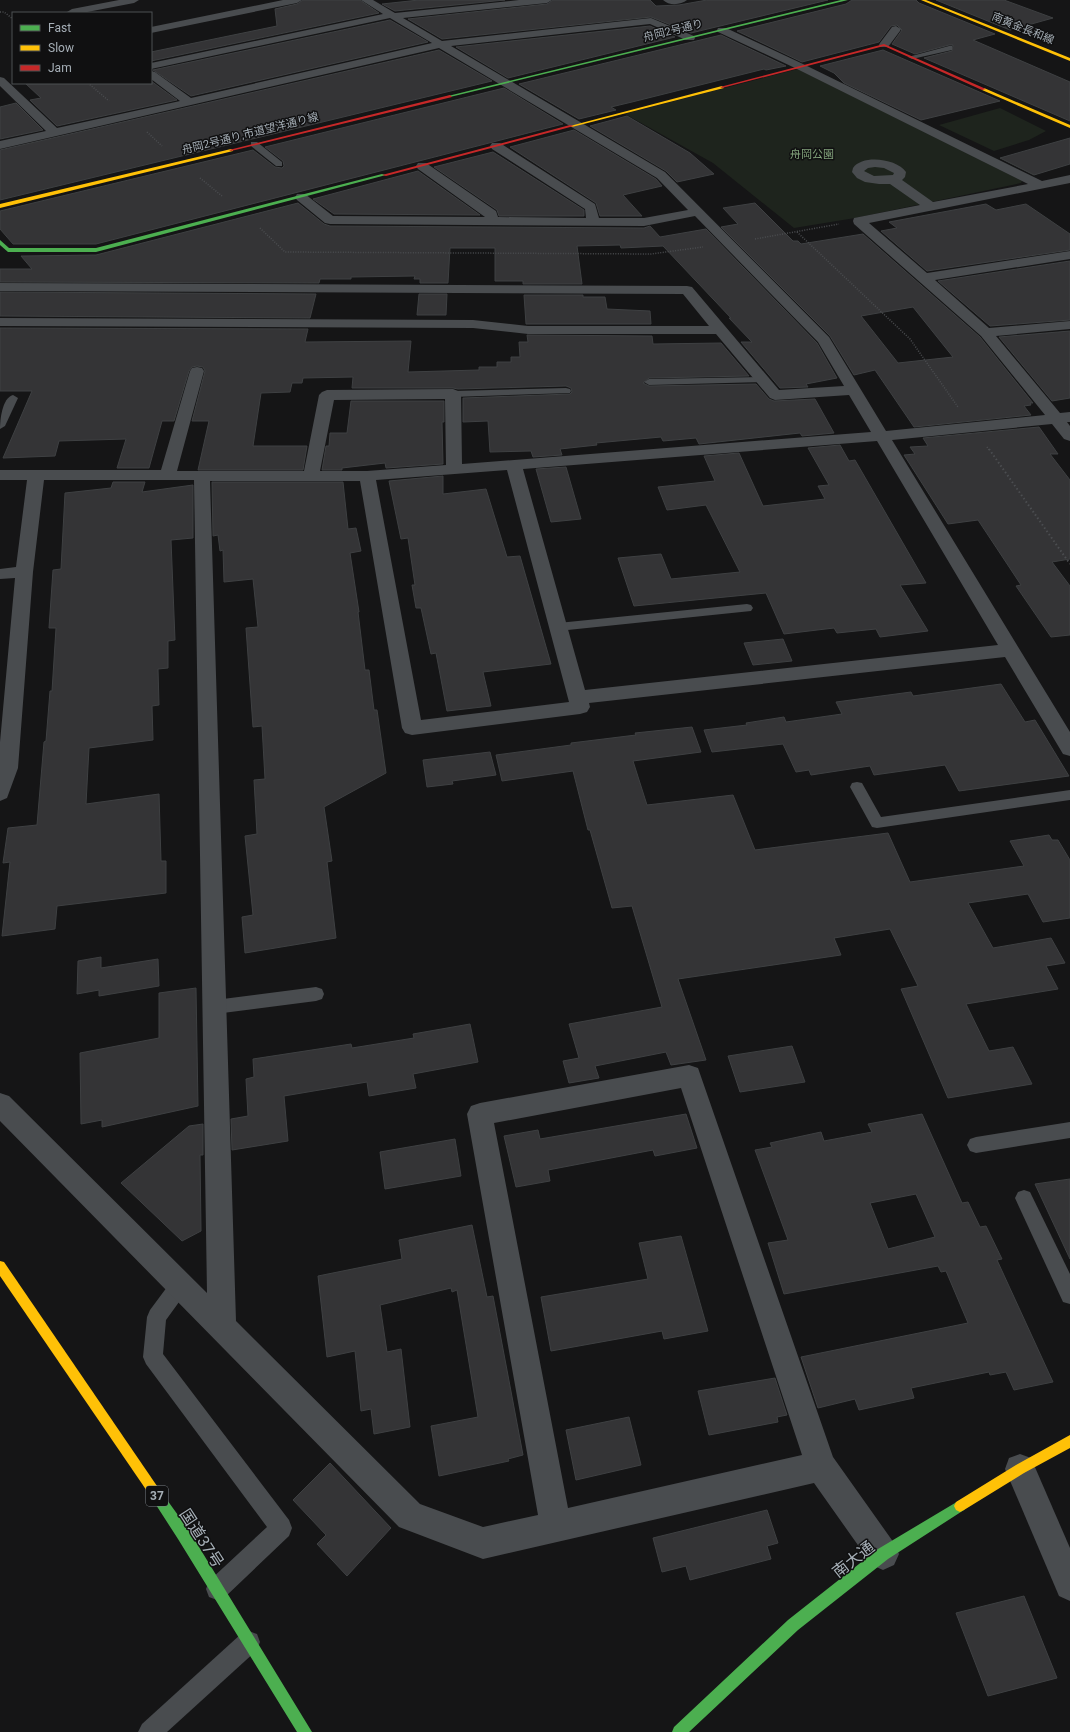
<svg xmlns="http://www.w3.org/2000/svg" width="1070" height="1732" font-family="Roboto,'Noto Sans JP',sans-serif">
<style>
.green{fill:#1e241d}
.building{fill:#343436;stroke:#3e4042;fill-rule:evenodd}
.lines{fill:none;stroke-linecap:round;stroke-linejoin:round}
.path-far1{stroke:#4b4d50;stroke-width:1.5;stroke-dasharray:1 1.5;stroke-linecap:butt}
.path{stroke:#4b4d50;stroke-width:2;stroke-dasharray:1.5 2.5;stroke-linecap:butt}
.lane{fill:#494c4f;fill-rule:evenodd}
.street{fill:#494c4f;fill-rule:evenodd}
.fast{fill:#4caf50;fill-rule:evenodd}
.slow{fill:#ffc107;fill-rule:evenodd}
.jam{fill:#c62828;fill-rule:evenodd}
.labels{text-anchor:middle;stroke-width:3;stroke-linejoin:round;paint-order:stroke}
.far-street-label{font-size:11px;fill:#a6afb7;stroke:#101011}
.far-park-label{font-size:11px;fill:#83a37c;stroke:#101011}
.shield{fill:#101011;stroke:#797f85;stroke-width:1}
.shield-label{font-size:12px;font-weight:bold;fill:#a6afb7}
.near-street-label{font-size:16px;fill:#a6afb7;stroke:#101011}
</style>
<rect width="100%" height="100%" fill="#151516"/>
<!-- green -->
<g class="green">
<path d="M798 69 1022 181 1021 183 855 218 794 228 713 163 625 114Z"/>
<path d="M1000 108 1046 131 1029 140 994 151 939 125Z"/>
</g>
<!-- building -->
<g class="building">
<path d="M303 0H360L379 13 151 61V52L277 26 275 9 297 4Z"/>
<path d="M419 0H505L395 11 382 4Z"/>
<path d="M553 0H650L656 6 679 5 707 0H828L691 33 651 17 442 39 408 19 547 4Z"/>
<path d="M852 0H916L919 3 995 34 973 40 1070 82V121L924 58 952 51 953 45H949L915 54 892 44 902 30 897 25 891 26 879 42 802 62 737 31 846 4Z"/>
<path d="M936 0H1004L1053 18 1010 30Z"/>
<path d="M390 20 428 42 191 96 153 70Z"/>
<path d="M650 26 675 37 508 78 456 47Z"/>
<path d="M721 35 786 66 766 70 764 69 632 102 611 107 616 110 579 119 519 84Z"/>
<path d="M439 50 492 81 0 200V150Z"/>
<path d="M883 50 1000 101 921 120 844 83 834 73 820 66Z"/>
<path d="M151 81 177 100 57 126 30 100 41 98 25 83H151Z"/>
<path d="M504 88 563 124 96 244H13L0 229V211L253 150 275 167 282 168 284 166 283 161 265 147Z"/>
<path d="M16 103 43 130 0 139V107Z"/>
<path d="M627 116 690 153 714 174 677 182 666 171 590 126Z"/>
<path d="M574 130 656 179 662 186 623 195 642 216H600L596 203 510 147Z"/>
<path d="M1070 138V164L1034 175 1000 158Z"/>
<path d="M493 152 584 210V216H499L497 210 434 167Z"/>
<path d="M418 171 480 215 334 214 313 199Z"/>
<path d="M298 203 324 224 330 226 644 228 650 226 660 237 706 229 817 343 837 378 806 384 808 387 780 388 741 342H752L729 318H731L663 246 621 248 620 245 577 246 582 284H523V281H495V248H450L448 283H420V279H414L415 276 351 277V279H320L319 283 0 282V269H32L21 256 96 255Z"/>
<path d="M755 203 793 241H798L801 244 863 234 980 337 1033 403H1030L1031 405 1024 406 1031 415 914 427 875 370 854 375 830 336 721 227 738 224 723 208ZM913 307 953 357 898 363 861 316Z"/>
<path d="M986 204 996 210 1026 204 1070 234V250L927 271 881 231 897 228 889 222Z"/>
<path d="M1070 261V320L990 326 938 281Z"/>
<path d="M0 292 316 294 310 318 0 316Z"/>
<path d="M419 294H447L446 315H417Z"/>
<path d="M524 295H583V297H605L607 309 650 311 651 324H526Z"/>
<path d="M0 328 308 329 305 342 411 341 408 372 479 370V367H497V362H511V357H520L519 342H528L527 335 652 336 653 344 721 343 749 376 649 378 643 383 649 386 756 384 769 399 774 401 815 399 834 433 802 436 800 433 699 444 696 438 663 441 661 437 596 443 597 445 560 449 562 455 533 457 531 451 490 452 488 421 463 422V398L570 394 572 392 571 388 566 386 458 389 453 388H352L353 377 303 378 302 383H292L290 392 261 393 253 446H307L303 470H198L209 421H192L205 371 203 367 197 366 192 367 189 371 174 421H162L149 468H117L126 439 59 441 55 456 3 458 32 391H0Z"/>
<path d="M1070 331V398L1052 401 999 337Z"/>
<path d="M351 401H444V422H442L443 464 386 468 385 463 342 468V470H322L326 446H329L330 433H347Z"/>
<path d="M1039 427 1058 454H1050L1070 480V559L1052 562 1070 586V635L1051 637 1016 586 1021 585 978 520 948 524 904 455 915 454 910 447 928 446 923 438Z"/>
<path d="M840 445 849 461 855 460 926 583 900 585 928 631 880 637 876 629 837 633 834 628 784 634 766 593 634 606 618 558 661 554 671 579 740 572 706 505 667 510 658 487 715 481 704 456 739 453 763 506 825 499 818 486 829 485 808 448Z"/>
<path d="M566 467 581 519 551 522 536 469Z"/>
<path d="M443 476V494L486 489 507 557 520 556 551 664 483 672 491 706 447 711 436 653 431 654 421 608H416L412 585H415L408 538 401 539 389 481Z"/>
<path d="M113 482H145L142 492 193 485V538L171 540 175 640 168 641V668L158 669 159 705 152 706 153 740 89 748 86 804 159 794 161 861H166V893L57 906 55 929 2 936 10 862 3 863 8 828 37 825 44 742 46 741 50 691H52L56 628H49L53 570 61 569 65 493 111 488Z"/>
<path d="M212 482H343L348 529 356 528 361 551 350 553 359 612H358L365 670H369L374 710H377L386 773 324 807 332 861 327 862 336 938 245 953 242 917 253 915 245 836 257 834 254 780 265 779 262 726 253 727 246 628 258 627 253 579 224 582 223 550 220 551 218 535 213 536Z"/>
<path d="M783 639 792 661 753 665 744 643Z"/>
<path d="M1001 684 1025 722 1035 720 1069 776 959 791 945 765 874 775 870 766 811 775 809 770 796 772 783 744 712 752 704 730 747 725 746 723 784 717 786 722 842 714 836 702 911 692 913 696Z"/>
<path d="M692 727 701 752 633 761 647 805 733 795 755 850 888 833 910 882 1024 866 1010 841 1049 835 1052 840H1058L1070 860V918L1043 922 1028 894 968 903 993 948 1051 938 1065 963 1046 966 1058 989 966 1004 989 1051 1013 1047 1032 1084 948 1098 901 989 918 986 890 929 834 938 841 955 678 979 706 1060 671 1065 666 1052 595 1066 599 1078 569 1083 563 1061 579 1058 569 1024 662 1007 632 906 612 908 590 830H588L573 771 502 781 496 755 571 745V743L636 735 635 733Z"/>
<path d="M490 752 496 775 452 781 453 784 427 787 423 760Z"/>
<path d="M101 957V968L158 959 159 986 99 996V990L77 994 78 961Z"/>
<path d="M196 988 198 1106 102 1127V1120L81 1124 80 1053 159 1038V993Z"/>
<path d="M470 1024 478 1062 413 1074 416 1088 369 1096 367 1082 284 1096 288 1141 232 1150 231 1119 248 1116 246 1079 254 1077 253 1059 351 1044 352 1048 414 1038 413 1034Z"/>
<path d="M792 1046 805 1082 740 1092 728 1056Z"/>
<path d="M686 1114 697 1148 655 1156 653 1150 548 1170 550 1181 516 1187 504 1136 538 1130 540 1139Z"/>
<path d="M922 1114 962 1203 968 1202 980 1227 986 1226 1002 1259 997 1260 1053 1382 1014 1390 1006 1372 990 1375 989 1372 911 1388 914 1398 859 1410 855 1399 818 1408 801 1357 968 1323 946 1271 941 1272 938 1266 784 1294 768 1243 788 1240 755 1150 772 1147 770 1143 821 1132 824 1141 872 1132 868 1124ZM916 1194 935 1237 888 1249 870 1203Z"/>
<path d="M203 1124V1155H200L201 1231 182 1241 121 1183 189 1126Z"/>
<path d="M455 1139 461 1176 385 1189 380 1152Z"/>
<path d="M1070 1179V1259L1035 1184Z"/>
<path d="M472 1225 487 1297 493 1296 523 1455 508 1459 509 1461 439 1476 431 1426 478 1417 457 1290 452 1292 451 1288 380 1305 387 1352 401 1349 410 1427 374 1434 371 1409 361 1411 355 1351 327 1357 318 1276 402 1259 399 1240Z"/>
<path d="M681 1236 708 1331 664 1339 662 1331 551 1351 541 1297 648 1279 639 1243Z"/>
<path d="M775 1378 787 1415 777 1417 778 1422 709 1435 698 1391Z"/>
<path d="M629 1417 641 1465 576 1480 566 1430Z"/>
<path d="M330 1463 391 1528 347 1576 317 1544 326 1535 293 1500Z"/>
<path d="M767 1510 778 1543 767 1546 771 1559 690 1580 686 1566 662 1572 653 1538Z"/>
<path d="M1024 1596 1057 1678 988 1696 956 1613Z"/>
</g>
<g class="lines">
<!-- path-far1 -->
<g class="path-far1">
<path d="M0 12H4L13 19"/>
<path d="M88 83 109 101"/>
<path d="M147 132 162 146"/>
<path d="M200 178 222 196"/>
<path d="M260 228 285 252 651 254 703 247"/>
<path d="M797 232 910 339 958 407"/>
<path d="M755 239 839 224"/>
<path d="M987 447 989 450"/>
</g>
<!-- path -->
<path class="path" d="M989 449 1070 564"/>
<!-- lane -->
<g class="lane">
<path d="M949 46H952V50L912 59 908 57Z"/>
<path d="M251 142H257L282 162V166H276L251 146Z"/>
<path d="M763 377 768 380 767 382 649 385 644 382 649 379Z"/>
<path d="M566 388 570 389 571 391 570 393 453 397 448 394 453 391Z"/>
<path d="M13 395 18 398 5 426 0 429C0 420 2 398 13 395Z"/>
<path d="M747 604 751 605 753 608 751 611 558 631 554 630 552 627 554 624 558 623Z"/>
<path d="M857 782 862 783 881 817 1070 790V800L877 828 872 827 850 787 852 783Z"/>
<path d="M316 987 322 989 324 994 322 999 316 1001 215 1014 209 1012 207 1007 209 1002 215 1000Z"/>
<path d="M1070 1122V1138L976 1153 970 1151 967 1145 970 1139 976 1137Z"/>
<path d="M1024 1190 1030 1192 1070 1274V1304L1063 1302 1015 1198 1018 1192Z"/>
<path d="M180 1276 187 1279 190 1285 187 1291 166 1320 163 1354 289 1520 292 1528 289 1536 225 1597 217 1600 209 1597 206 1589 209 1581 267 1527 146 1364 143 1357 147 1317 150 1310 173 1279Z"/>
<path d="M249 1631 257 1634 260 1642 257 1650 167 1732H138L142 1724 241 1634Z"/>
</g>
<!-- street -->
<g class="street">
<path d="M119 0H139L134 3 82 13 67 12 72 9Z"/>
<path d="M283 0H302L297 3 151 33V27Z"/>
<path d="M361 0H373L395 13 519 0H552L547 3 403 18 442 41 651 18 694 36 695 38 694 40H686L650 24 451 46 665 172 829 337 886 431 1045 415 981 336 854 224 853 221 854 218 920 205 890 184H879L865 182 857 178 852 172 853 168C863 154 897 159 906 172L905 177 902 180 933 202 1028 184 795 68 718 32 717 30 718 28H726L803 64 1042 181 1070 175V183L869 223 927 273 1070 251V259L935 280 989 328 1070 321V329L996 336 1060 413 1070 412V422H1067L1070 426V441L1064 439 1052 424 892 440 1070 732V756L1063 754 1005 657 589 703 590 707 587 712 580 714 412 735 405 733 402 728 360 481H210L236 1321 420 1504 483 1527 538 1515 467 1114 471 1106 480 1103 689 1065 698 1068 833 1457 894 1543 899 1554 894 1565 883 1570 872 1565 814 1483 483 1559 399 1527 0 1121V1093L9 1096 207 1293 194 480H44L33 572 18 768 7 798 0 801V742L15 578 0 579V569L16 567 27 480H0V470H161L190 371 192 368 197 367 202 368 204 371 177 471H304L319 395 322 392 327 390 453 389 458 391 461 394 462 464 871 432 849 395 775 400 770 398 716 334H528L473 328 0 326V318L473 320 528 326H709L683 294 0 291V283L687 286 692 287 779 390 844 386 818 342 695 216 644 226 330 224 325 223 297 200 295 197 297 194H305L333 216 485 217 418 169 416 166 418 163H426L496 211 498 217 586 218 585 209 492 149 490 146 492 143H500L595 204 599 218H644L688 210 657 178 439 48 0 149V141L46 131 0 86V77L4 78 57 128 180 101 151 79V71L155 72 191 98 432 43 390 18 151 69V63L383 14ZM875 167 884 168 894 173 893 175 874 176 864 171 868 168ZM445 399 446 465 367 471H320L334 400ZM877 441 998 645 585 690 523 469ZM507 470 569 702 421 720 376 480ZM681 1088 802 1455 568 1508 494 1123Z"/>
<path d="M663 0H687C681 5 669 6 663 0Z"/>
<path d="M896 26 901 29 900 31 888 47H880L879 45 880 43 892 27Z"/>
<path d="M1020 1454 1031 1458 1070 1548V1601L1059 1596 1005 1469 1009 1458Z"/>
</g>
<!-- fast -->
<g class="fast">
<path d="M841 0H848L450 97 448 96Z"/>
<path d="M382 174 386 175 96 252H8L0 245V240L9 248H96Z"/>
<path d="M153 1484 157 1486 188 1529 312 1732H297L178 1539 149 1494 147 1490 149 1486Z"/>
<path d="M960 1500 964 1502 966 1506 964 1510 888 1559 798 1630 689 1732H672L674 1727 788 1620 878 1549Z"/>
</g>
<!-- slow -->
<g class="slow">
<path d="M921 0H926L1070 58V61Z"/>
<path d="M722 86 724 88 572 127 570 126Z"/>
<path d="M984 88 1070 125V128L982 90Z"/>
<path d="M231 149 233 150V151L0 208V204Z"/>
<path d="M0 1261 4 1262 157 1486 159 1490 157 1494 153 1496 149 1494 0 1276Z"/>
<path d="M1070 1435V1448L1024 1473 964 1510 960 1512 956 1510 954 1506 956 1502 1016 1465Z"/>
</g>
<!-- jam -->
<g class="jam">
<path d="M884 44 986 89 982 90 884 46 722 88 720 87Z"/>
<path d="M450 95 452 97 231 151 229 150Z"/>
<path d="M570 125 574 126 386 176 382 175Z"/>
</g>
</g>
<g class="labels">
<!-- far-street labels -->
<g class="far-street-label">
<text transform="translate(1023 28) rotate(22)" y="4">南黄金長和線</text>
<text transform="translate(673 30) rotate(-14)" y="4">舟岡2号通り</text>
<text transform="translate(250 133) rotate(-14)" y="4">舟岡2号通り,市道望洋通り線</text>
</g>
<!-- far-park labels -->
<g class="far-park-label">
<text x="812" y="158">舟岡公園</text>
</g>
<!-- shield labels -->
<rect class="shield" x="146" y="1486" width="22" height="20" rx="3"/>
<g class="shield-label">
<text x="157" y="1500">37</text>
</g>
<!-- near-street labels -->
<g class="near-street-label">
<text transform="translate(202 1538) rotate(57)" y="6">国道37号</text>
<text transform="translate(853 1559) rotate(-38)" y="6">南大通</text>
</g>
</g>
<!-- legend -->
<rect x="12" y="12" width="140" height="72" fill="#101011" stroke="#4c5053"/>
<rect x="20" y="25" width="20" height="6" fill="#4caf50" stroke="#4c5053"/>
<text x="48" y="32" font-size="12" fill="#a6afb7">Fast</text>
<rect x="20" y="45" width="20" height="6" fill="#ffc107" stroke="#4c5053"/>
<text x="48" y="52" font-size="12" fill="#a6afb7">Slow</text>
<rect x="20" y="65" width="20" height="6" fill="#c62828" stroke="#4c5053"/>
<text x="48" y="72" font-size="12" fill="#a6afb7">Jam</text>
</svg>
